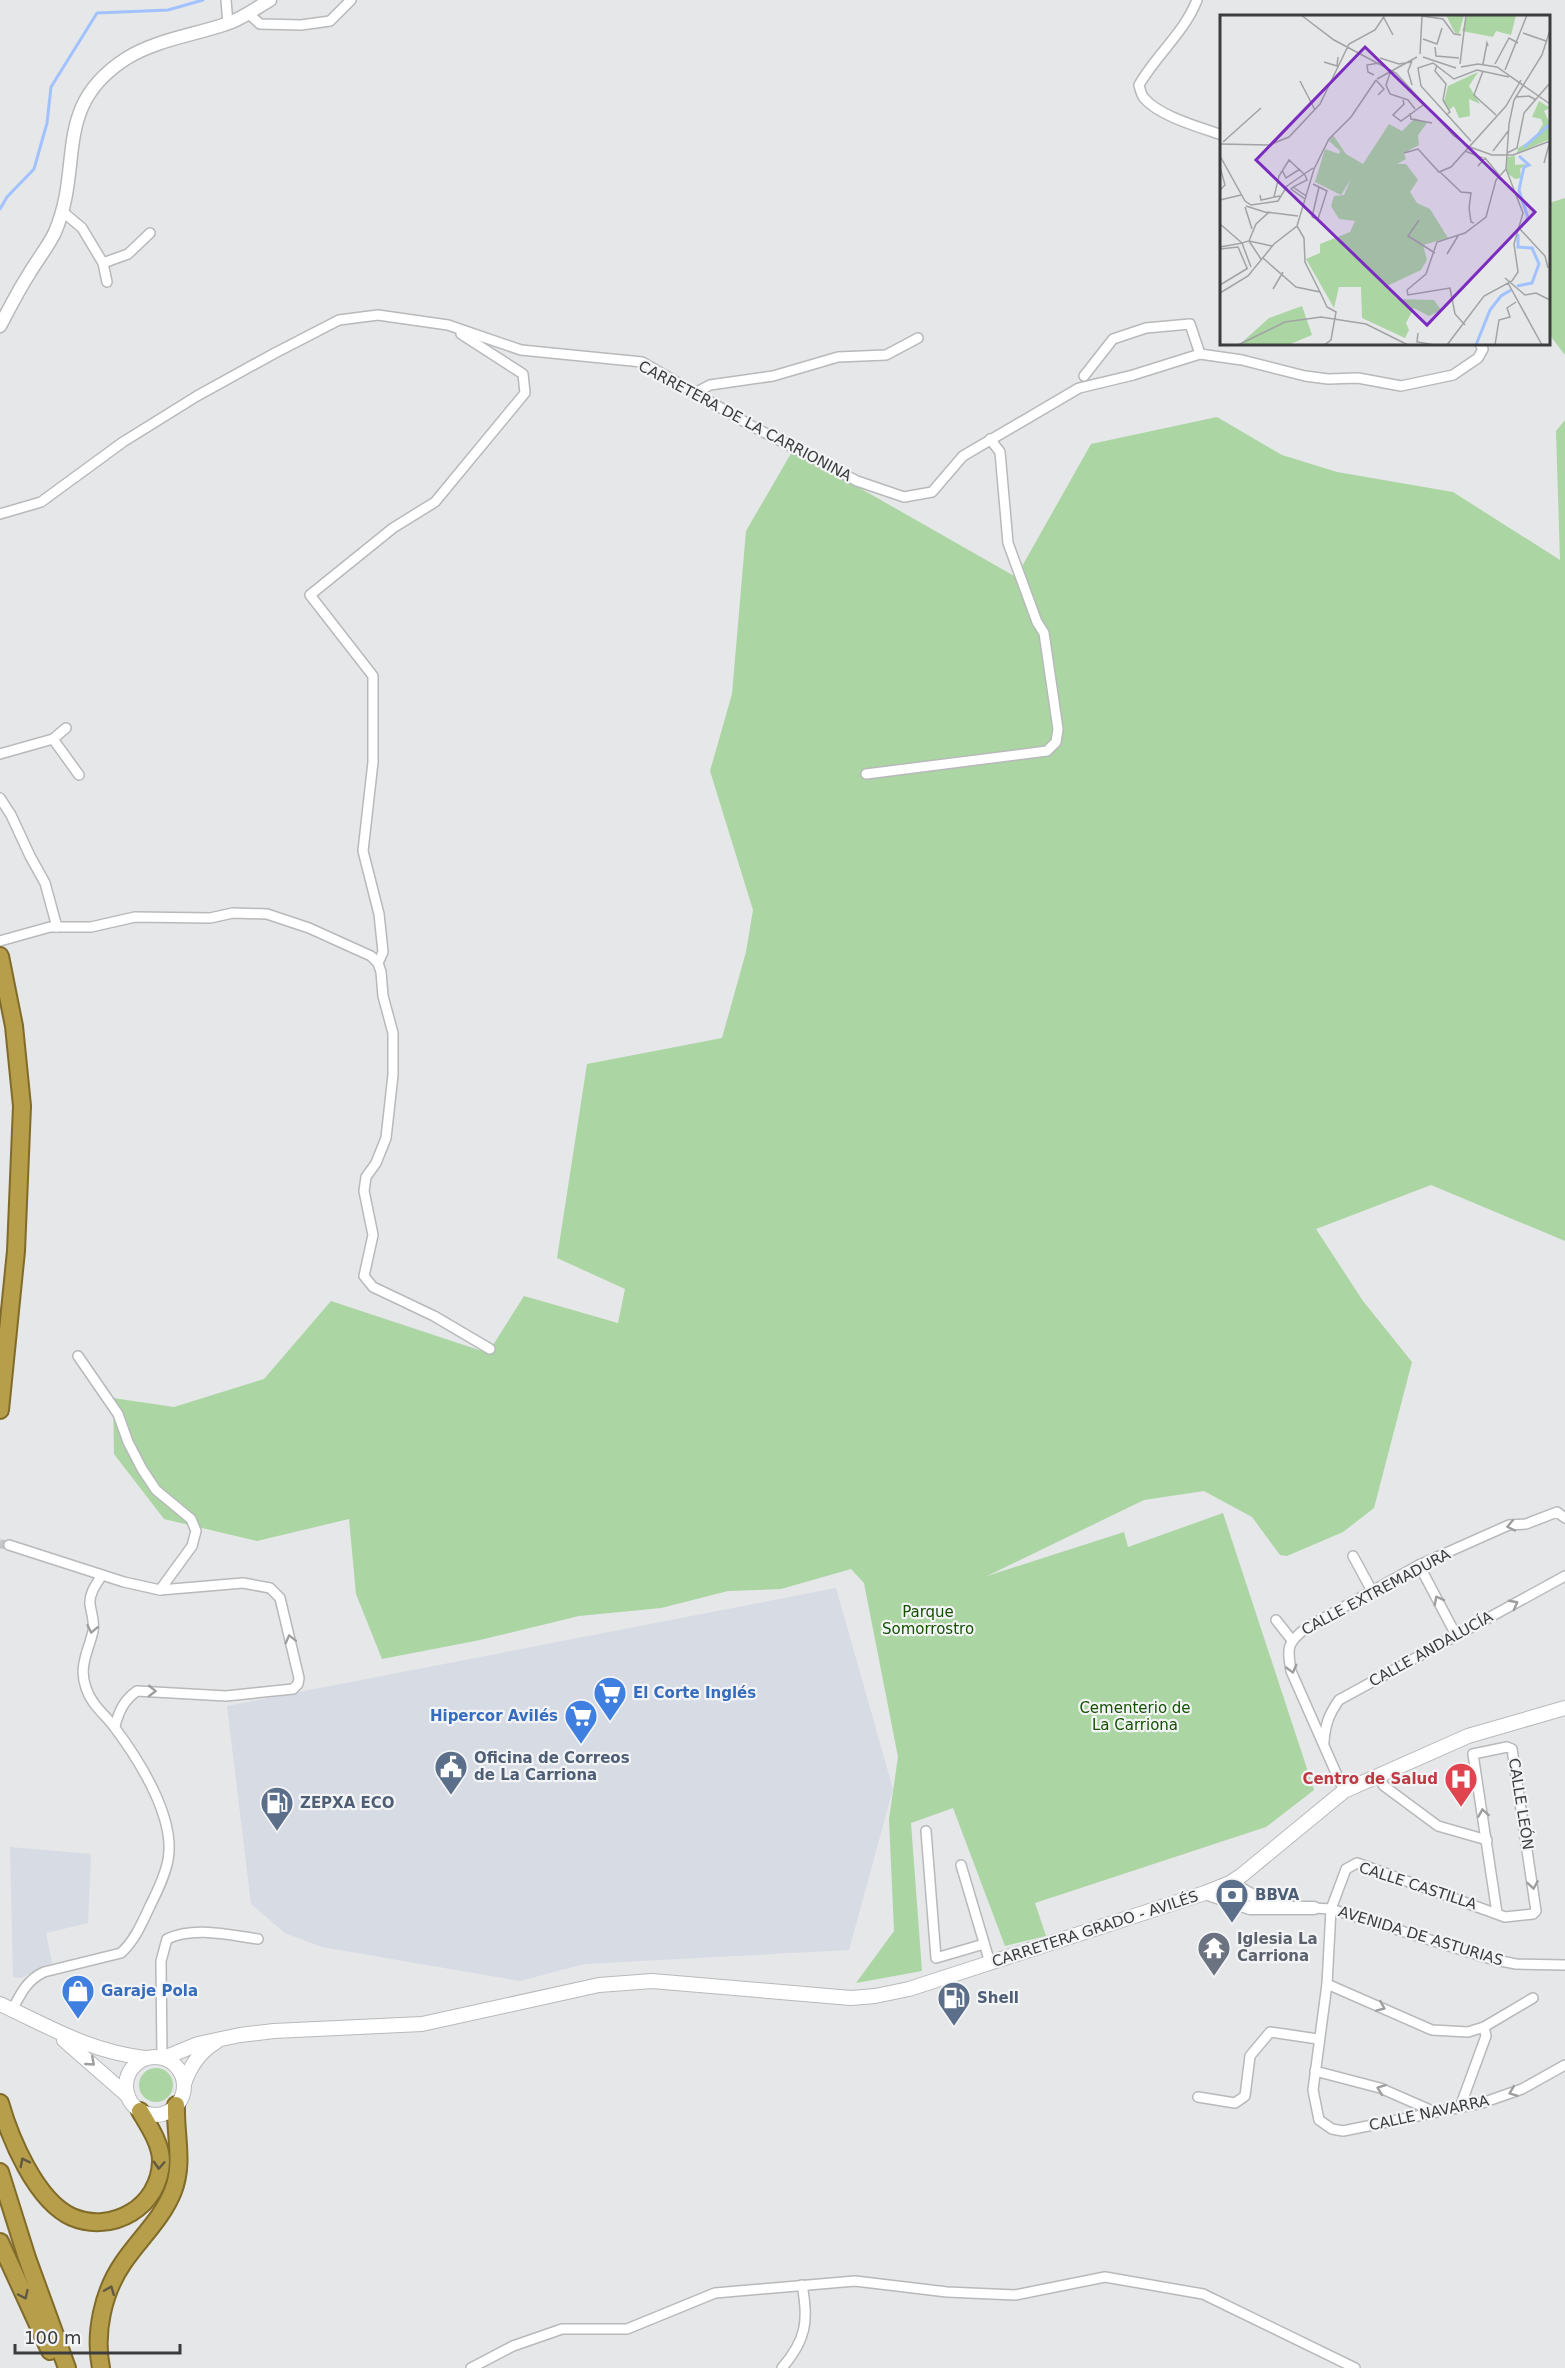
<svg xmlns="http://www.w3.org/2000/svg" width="1565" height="2368" font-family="'DejaVu Sans',sans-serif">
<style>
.built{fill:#d6dbe4}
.green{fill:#abd5a2}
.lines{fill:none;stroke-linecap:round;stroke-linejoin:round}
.stream{stroke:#a1c2fe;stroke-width:3}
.minor-tunnel{stroke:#c3c5c7;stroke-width:9;stroke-dasharray:9 4.5;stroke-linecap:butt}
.minor-casing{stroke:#b7b9bb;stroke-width:12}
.tertiary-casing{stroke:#b7b9bb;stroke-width:15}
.secondary-casing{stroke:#b7b9bb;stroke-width:16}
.trunk-casing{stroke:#806b29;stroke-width:20}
.minor{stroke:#fff;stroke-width:9}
.tertiary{stroke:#fff;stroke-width:12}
.secondary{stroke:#fff;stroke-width:14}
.trunk{stroke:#b69e4b;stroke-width:16}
.oneway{stroke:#9e9e9e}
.oneway2{stroke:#615941}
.labels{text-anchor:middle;stroke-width:4.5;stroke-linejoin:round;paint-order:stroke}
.street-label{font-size:15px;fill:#3c3c3d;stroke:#f3f4f6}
.park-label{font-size:15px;fill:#135100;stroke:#f3f4f6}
.shop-label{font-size:15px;font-weight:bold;fill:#366cbe;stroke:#f3f4f6;text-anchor:start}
.service-label{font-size:15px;font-weight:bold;fill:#4e5e75;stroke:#f3f4f6;text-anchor:start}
.health-label{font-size:15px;font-weight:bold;fill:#be3a42;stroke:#f3f4f6;text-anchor:end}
.worship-label{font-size:15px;font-weight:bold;fill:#5b616d;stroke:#f3f4f6;text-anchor:start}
.inset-river{fill:none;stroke:#a1c2fe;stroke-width:3}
.inset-road{fill:none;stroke:#a1a3a4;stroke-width:1.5}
.view{fill:#7b2cbf;fill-opacity:0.15;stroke:#7b2cbf;stroke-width:3}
.inset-edge{fill:none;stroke:#3c3c3d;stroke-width:3}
</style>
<rect width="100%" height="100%" fill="#e5e7e9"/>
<!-- built -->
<g class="built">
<path d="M836 1588 893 1789 849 1950 584 1964 520 1981 322 1947 285 1933 251 1904 227 1706Z"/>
<path d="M10 1847 91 1854 88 1923 46 1933 52 1963 21 1978 13 1977Z"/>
</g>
<!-- green -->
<g class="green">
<path d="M1565 198V355L1549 334V203Z"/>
<path d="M1217 417 1282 455 1337 472 1453 492 1560 560 1556 431 1565 420V1241L1431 1185 1316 1229 1363 1301 1412 1362 1374 1508 1343 1532 1287 1556 1280 1555 1252 1517 1204 1491 1144 1500 987 1576 1124 1532 1128 1547 1223 1513 1314 1790 1266 1827 1035 1903 1046 1936 1005 1946 953 1808 911 1823 922 1971 856 1983 894 1931 889 1819 898 1757 864 1583 851 1569 781 1589 728 1591 661 1608 579 1616 480 1640 382 1659 356 1594 349 1519 257 1541 164 1519 114 1454 113 1398 174 1407 264 1379 331 1301 488 1353 524 1296 618 1323 625 1289 557 1258 587 1064 722 1038 746 952 753 910 710 771 732 694 746 531 793 450 1016 577 1091 444Z"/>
<circle cx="156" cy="2085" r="17"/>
</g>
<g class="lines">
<!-- stream -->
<path class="stream" d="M0 209 7 197 34 169 47 123 51 87 97 13 168 10 203 0"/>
<!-- minor-tunnel -->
<path class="minor-tunnel" d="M0 1544 9 1545"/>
<!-- minor casing -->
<g class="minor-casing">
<g id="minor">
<path d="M226 0 228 24"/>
<path d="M1197 0C1184 33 1156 55 1139 85 1140 89 1141 94 1144 98 1159 116 1199 127 1222 135"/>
<path d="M248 13 260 24 301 25 330 21 351 0"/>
<path d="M62 211 82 228 103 263 128 254 150 233"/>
<path d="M103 263 107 282"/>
<path d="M1084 376 1113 339 1146 328 1190 324 1200 354"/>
<path d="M695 393 710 385 773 376 838 357 886 355 918 338"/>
<path d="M0 514 41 502 123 442 197 396 275 353 339 320 378 315 448 325 521 350 642 362 750 425 857 481 904 497 932 492 963 456 1079 388 1133 375 1200 354 1242 360 1305 376 1328 379 1358 378 1401 386 1453 375 1478 358 1483 349 1480 344"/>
<path d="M53 739 79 775"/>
<path d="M0 754 53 739 66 728"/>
<path d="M866 774 1047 751 1056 742 1058 729 1044 633 1037 622 1008 543 1000 452 990 439"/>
<path d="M0 798 11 815 30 856 45 883 57 927"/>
<path d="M0 941 50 927H91L135 917 210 918 233 913 267 914 309 928 371 956 378 963 381 972 383 996 393 1033V1075L386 1138 376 1163 366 1177 364 1191 373 1235 364 1276 373 1287 434 1316 490 1349"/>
<path d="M378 963 383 952 379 914 363 851 373 762V676L310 595 393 528 435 502 525 393 523 374 461 334"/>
<path d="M78 1356 118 1414 128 1442 142 1469 156 1490 191 1519 196 1531 192 1546 160 1590"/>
<path d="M9 1545 124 1582 160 1590 243 1583 270 1588 280 1598 299 1678 298 1684 293 1689 226 1696 137 1691C124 1700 119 1711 115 1726"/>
<path d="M1353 1556 1372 1591"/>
<path d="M1419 1565 1456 1635"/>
<path d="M1276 1620 1291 1639"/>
<path d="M1324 1742C1325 1725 1329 1714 1339 1700L1565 1576"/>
<path d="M1377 1775 1384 1786 1438 1826 1487 1840"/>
<path d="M1344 1791 1291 1671C1287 1647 1287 1643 1306 1628L1419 1565 1509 1525 1526 1524 1557 1512 1565 1518"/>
<path d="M926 1831 936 1958 984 1944"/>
<path d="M961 1865 990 1963"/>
<path d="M1314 1908 1331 1909 1491 1959 1516 1964 1565 1965"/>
<path d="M1497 1913 1473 1754 1507 1747 1512 1749 1536 1911 1533 1914 1505 1917 1357 1863 1346 1869 1331 1909 1327 1984 1313 2090 1319 2120 1332 2129 1343 2131 1482 2103 1522 2089 1565 2065"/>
<path d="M1327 1984 1432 2030 1468 2032 1484 2027 1486 2036 1460 2107"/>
<path d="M12 2010C21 1993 27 1980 44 1972L121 1953C135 1940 142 1923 150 1906 157 1892 165 1876 168 1860 176 1818 139 1760 115 1728 105 1714 92 1706 86 1688 78 1666 89 1650 93 1631 95 1621 91 1613 90 1604 89 1593 97 1583 102 1575"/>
<path d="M1484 2027 1533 1998"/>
<path d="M162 2058 161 1961 167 1939C194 1926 229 1935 258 1939"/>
<path d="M1315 2071 1380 2088 1435 2112"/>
<path d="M1198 2097 1235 2103 1245 2096 1250 2056 1270 2032 1318 2039"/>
<path d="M471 2368 513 2346 562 2329H627L715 2293 855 2281 947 2292 1015 2295 1105 2277 1203 2294 1355 2368"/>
<path d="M782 2368C806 2340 809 2321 802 2285"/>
</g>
</g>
<!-- tertiary casing -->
<g class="tertiary-casing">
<g id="tertiary">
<path d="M0 326C9 309 18 291 29 274 37 260 48 247 55 232 84 165 51 106 127 58 156 40 194 35 226 24 242 19 256 8 270 0"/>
<path d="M1230 1883 1262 1901 1274 1903"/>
<path d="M1205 1893 1250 1908H1314"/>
</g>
</g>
<!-- secondary casing -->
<g class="secondary-casing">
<g id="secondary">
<path d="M0 2004C50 2027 88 2051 145 2058"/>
<path d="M64 2040 128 2096"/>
<circle cx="155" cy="2086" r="29"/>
<path d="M164 2058 198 2044 240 2035 274 2031 422 2024 599 1985 652 1981 851 1998 875 1996 909 1989 1205 1893 1230 1883 1242 1875 1344 1791 1468 1736 1565 1708"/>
<path d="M184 2084C190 2066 199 2052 216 2042"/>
</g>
</g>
<!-- trunk casing -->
<g class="trunk-casing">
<g id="trunk">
<path d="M0 956 14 1026 22 1106 16 1251 0 1410"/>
<path d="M0 2103C10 2138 36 2201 72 2217 112 2234 160 2207 161 2161 161 2144 149 2126 140 2111"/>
<path d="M0 2172 27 2258 67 2368"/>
<path d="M0 2242 50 2351"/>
<path d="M101 2368C94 2333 103 2292 123 2263 139 2239 162 2219 173 2191 184 2163 175 2135 176 2105"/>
</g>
</g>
<!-- minor -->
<use href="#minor" class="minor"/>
<!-- tertiary -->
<use href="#tertiary" class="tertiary"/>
<!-- secondary -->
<use href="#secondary" class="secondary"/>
<!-- trunk -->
<use href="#trunk" class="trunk"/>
</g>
<!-- one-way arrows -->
<defs><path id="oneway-chevron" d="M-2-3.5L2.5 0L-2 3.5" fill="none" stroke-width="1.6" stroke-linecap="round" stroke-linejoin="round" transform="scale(1.5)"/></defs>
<g class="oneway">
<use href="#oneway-chevron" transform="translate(1511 1526) rotate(168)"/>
<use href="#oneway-chevron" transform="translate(1438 1600) rotate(-118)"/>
<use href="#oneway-chevron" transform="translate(1514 1604) rotate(-28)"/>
<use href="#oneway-chevron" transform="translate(92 1629) rotate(102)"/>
<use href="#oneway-chevron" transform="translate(290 1639) rotate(-104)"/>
<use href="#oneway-chevron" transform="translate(1292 1669) rotate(75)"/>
<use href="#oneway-chevron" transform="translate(152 1691) rotate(1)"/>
<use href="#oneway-chevron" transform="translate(1483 1813) rotate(-99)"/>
<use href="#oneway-chevron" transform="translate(1533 1885) rotate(81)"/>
<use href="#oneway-chevron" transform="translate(1381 2007) rotate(23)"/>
<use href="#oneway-chevron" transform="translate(91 2062) rotate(41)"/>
<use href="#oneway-chevron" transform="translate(1381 2089) rotate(-160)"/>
<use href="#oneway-chevron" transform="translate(1513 2092) rotate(159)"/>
</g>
<g class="oneway2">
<use href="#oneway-chevron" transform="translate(24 2162) rotate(-117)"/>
<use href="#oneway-chevron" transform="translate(159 2165) rotate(93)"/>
<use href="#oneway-chevron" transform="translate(110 2290) rotate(-68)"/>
<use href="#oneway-chevron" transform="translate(24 2295) rotate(65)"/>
</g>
<!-- icons -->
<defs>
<g id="supermarket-pin" transform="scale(1.725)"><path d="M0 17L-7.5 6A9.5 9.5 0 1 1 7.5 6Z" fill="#3f7fe0" stroke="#f3f4f6"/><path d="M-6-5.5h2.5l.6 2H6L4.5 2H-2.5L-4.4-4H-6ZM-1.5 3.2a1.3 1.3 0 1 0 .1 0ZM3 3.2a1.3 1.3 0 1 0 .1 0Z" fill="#fff"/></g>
<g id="civic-pin" transform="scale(1.725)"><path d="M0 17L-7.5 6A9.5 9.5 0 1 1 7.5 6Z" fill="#5c6f8a" stroke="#f3f4f6"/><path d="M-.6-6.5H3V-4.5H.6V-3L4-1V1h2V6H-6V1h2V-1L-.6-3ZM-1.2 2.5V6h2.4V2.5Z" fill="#fff"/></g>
<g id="hospital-pin" transform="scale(1.725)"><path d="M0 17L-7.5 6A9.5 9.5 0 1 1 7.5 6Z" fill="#e0444e" stroke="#f3f4f6"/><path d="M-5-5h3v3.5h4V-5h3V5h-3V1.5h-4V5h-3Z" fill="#fff"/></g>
<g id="fuel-pin" transform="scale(1.725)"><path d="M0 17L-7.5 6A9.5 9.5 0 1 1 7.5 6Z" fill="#5c6f8a" stroke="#f3f4f6"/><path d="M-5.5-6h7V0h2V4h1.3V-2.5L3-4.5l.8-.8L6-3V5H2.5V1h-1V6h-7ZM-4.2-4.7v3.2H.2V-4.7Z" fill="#fff"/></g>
<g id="bank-pin" transform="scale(1.725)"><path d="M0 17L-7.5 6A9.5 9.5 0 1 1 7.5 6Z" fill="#5c6f8a" stroke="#f3f4f6"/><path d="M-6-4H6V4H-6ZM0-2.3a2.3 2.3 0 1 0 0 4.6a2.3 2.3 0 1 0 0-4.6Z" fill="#fff"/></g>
<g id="temple-pin" transform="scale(1.725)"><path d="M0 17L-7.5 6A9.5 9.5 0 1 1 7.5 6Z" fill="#6b7280" stroke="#f3f4f6"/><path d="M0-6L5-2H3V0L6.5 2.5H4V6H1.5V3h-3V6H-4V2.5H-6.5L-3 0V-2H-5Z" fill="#fff"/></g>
<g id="shop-pin" transform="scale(1.725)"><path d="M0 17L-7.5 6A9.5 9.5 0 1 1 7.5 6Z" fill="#3f7fe0" stroke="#f3f4f6"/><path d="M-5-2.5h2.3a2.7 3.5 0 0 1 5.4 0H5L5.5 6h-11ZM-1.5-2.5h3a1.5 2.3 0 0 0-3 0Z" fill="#fff"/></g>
</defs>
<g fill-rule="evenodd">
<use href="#supermarket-pin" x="610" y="1693"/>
<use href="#supermarket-pin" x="581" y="1716"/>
<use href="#civic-pin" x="451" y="1767"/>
<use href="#hospital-pin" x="1461" y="1779"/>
<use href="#fuel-pin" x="277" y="1803"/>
<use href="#bank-pin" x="1232" y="1895"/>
<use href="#temple-pin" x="1214" y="1948"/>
<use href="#shop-pin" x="78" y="1991"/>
<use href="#fuel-pin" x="954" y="1998"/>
</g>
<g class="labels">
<!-- street labels -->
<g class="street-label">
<text transform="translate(745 421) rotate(28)" y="5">CARRETERA DE LA CARRIONINA</text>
<text transform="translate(1376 1592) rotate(-28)" y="5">CALLE EXTREMADURA</text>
<text transform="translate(1431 1649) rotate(-29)" y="5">CALLE ANDALUCÍA</text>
<text transform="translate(1521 1804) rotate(81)" y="5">CALLE LEÓN</text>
<text transform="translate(1418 1886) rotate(18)" y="5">CALLE CASTILLA</text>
<text transform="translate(1095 1929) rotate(-18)" y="5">CARRETERA GRADO - AVILÉS</text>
<text transform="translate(1421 1936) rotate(17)" y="5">AVENIDA DE ASTURIAS</text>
<text transform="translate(1429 2113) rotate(-12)" y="5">CALLE NAVARRA</text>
</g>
<!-- park labels -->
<g class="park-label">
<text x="928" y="1617">Parque<tspan x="928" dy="17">Somorrostro</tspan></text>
<text x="1135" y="1713">Cementerio de<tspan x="1135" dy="17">La Carriona</tspan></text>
</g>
<!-- shop labels -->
<g class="shop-label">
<text x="633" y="1698">El Corte Inglés</text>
<text x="558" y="1721" text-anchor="end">Hipercor Avilés</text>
<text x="101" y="1996">Garaje Pola</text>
</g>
<!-- service labels -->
<g class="service-label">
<text x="474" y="1763">Oficina de Correos<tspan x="474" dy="17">de La Carriona</tspan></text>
<text x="300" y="1808">ZEPXA ECO</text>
<text x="1255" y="1900">BBVA</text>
<text x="977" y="2003">Shell</text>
</g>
<!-- health labels -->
<g class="health-label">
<text x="1438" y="1784">Centro de Salud</text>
</g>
<!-- worship labels -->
<g class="worship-label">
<text x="1237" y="1944">Iglesia La<tspan x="1237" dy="17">Carriona</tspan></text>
</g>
</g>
<!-- overview -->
<g transform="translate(1220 15)">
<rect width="330" height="330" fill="#e5e7e9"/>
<path d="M226 0H244L239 19 235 18ZM247 0 280 1 296 0 291 20 276 16 273 22 242 16ZM258 57 249 71 260 89 249 84 250 101 239 103 234 91 229 95 224 87 228 71ZM319 86 330 93 324 96 330 109V124L297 138 298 133 314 124 323 109 321 104 312 102ZM195 103 207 108 198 120 199 130 184 138 186 144 177 149H186L198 165 190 177 197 188 210 194 228 223 203 230 207 245 201 255 167 271 177 284 214 285 221 295 209 301 194 293 186 308 189 315 185 323 142 303 141 272H119L114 293 86 244 100 238V229L130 217 135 206 119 204 111 191 114 181 124 180 131 164 121 180 95 167 105 134 119 139 120 136 109 126 113 120 126 139 143 149 169 109 182 116ZM295 141V150L306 149 300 154 301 163 295 164 287 158V142ZM82 291 92 320 68 330H19L49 303Z" fill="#abd5a2"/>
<path class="inset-river" d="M304 132 329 110M299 141 309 150 304 152 299 175 308 203 301 212M297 271 312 268 319 249 312 233 298 232V219M256 330 270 295 281 281 291 275"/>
<path class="inset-road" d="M81 0 114 25 176 58 234 121 250 132 272 140H293L330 126M202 1 223 4 234 19 241 20M164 3 173 20M303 18 326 26M203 24 217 29 222 13M215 32 216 41 239 43M200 39 202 1M203 42 236 53M160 43 179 49 191 47M192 46 188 56 192 70M104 47 117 51 118 42M240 49 246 0M263 49 267 28 268 31M275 49 289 23 298 28M217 50 215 56 226 69 223 85 230 97 226 100M241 52 258 49 277 52 330 89M285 55 307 0M263 56 254 80 276 100M170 58 166 70 170 79 188 85 195 94M154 60 148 57 147 50 159 48M157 64 197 42M156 65 164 74 158 80M80 66 95 95M296 82 309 81 316 85M183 85 184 89 173 100 181 106 203 90M190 98 191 104 212 108M251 126 201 71 198 53 213 48 234 64 257 55 289 62M3 127 41 93M0 129 49 130 69 122 100 89 129 29 155 15 165 0M245 136 263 143M273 136 289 115M184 138 198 134 219 157 231 152 286 91 301 65M287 138 297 133 304 98 330 68M0 141 25 186 31 190 58 186 67 171 93 153M324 148 330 126M258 151 265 143 279 160M0 152 5 170 0 175M62 155 66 163 80 154M220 157 241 177 251 178 249 193 251 207 254 208M73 172 86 181 85 184 71 174 73 172 87 165 85 160M40 180 41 185 60 181M54 182 59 161 69 145 85 160M0 185 21 180M25 192 32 214M47 197 78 201M92 202 98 204 107 176 93 169M92 202 99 172M199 205 188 221 215 238M0 209 22 228 29 226 36 209 48 198 26 191M77 211 84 223 85 247 100 277M298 212 325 241 328 253M29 226 52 231M29 226 41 244M0 232 22 228 31 252M0 234 18 232 27 253M227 239 238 221M43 243 76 272 100 277 107 292 116 297 111 325 104 330M285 263 305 280 316 278 330 285M288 268 322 330M0 270 28 253M53 274 63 257M0 278 28 261 54 229 77 211 94 154 109 124 131 102 156 65M245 310 235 299 230 273 188 280 187 275 206 259 217 227 245 218 266 202 276 165 286 154M198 318 197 327 215 330M18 330 65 307 101 302 146 309 188 330M227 330 264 281 292 266 298 257 294 229 303 198 286 154 289 109 294 85 322 40 330 15M275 330 279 305 290 302 287 293 296 287"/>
<path class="view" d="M145 32 315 197 207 310 36 145Z"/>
<rect width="330" height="330" class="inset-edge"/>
</g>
<!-- scale -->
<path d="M15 2344v9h165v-9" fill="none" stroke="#3c3c3d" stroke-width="3"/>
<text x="24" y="2344" font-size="18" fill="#3c3c3d" stroke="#f3f4f6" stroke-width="4.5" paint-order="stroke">100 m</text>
</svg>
